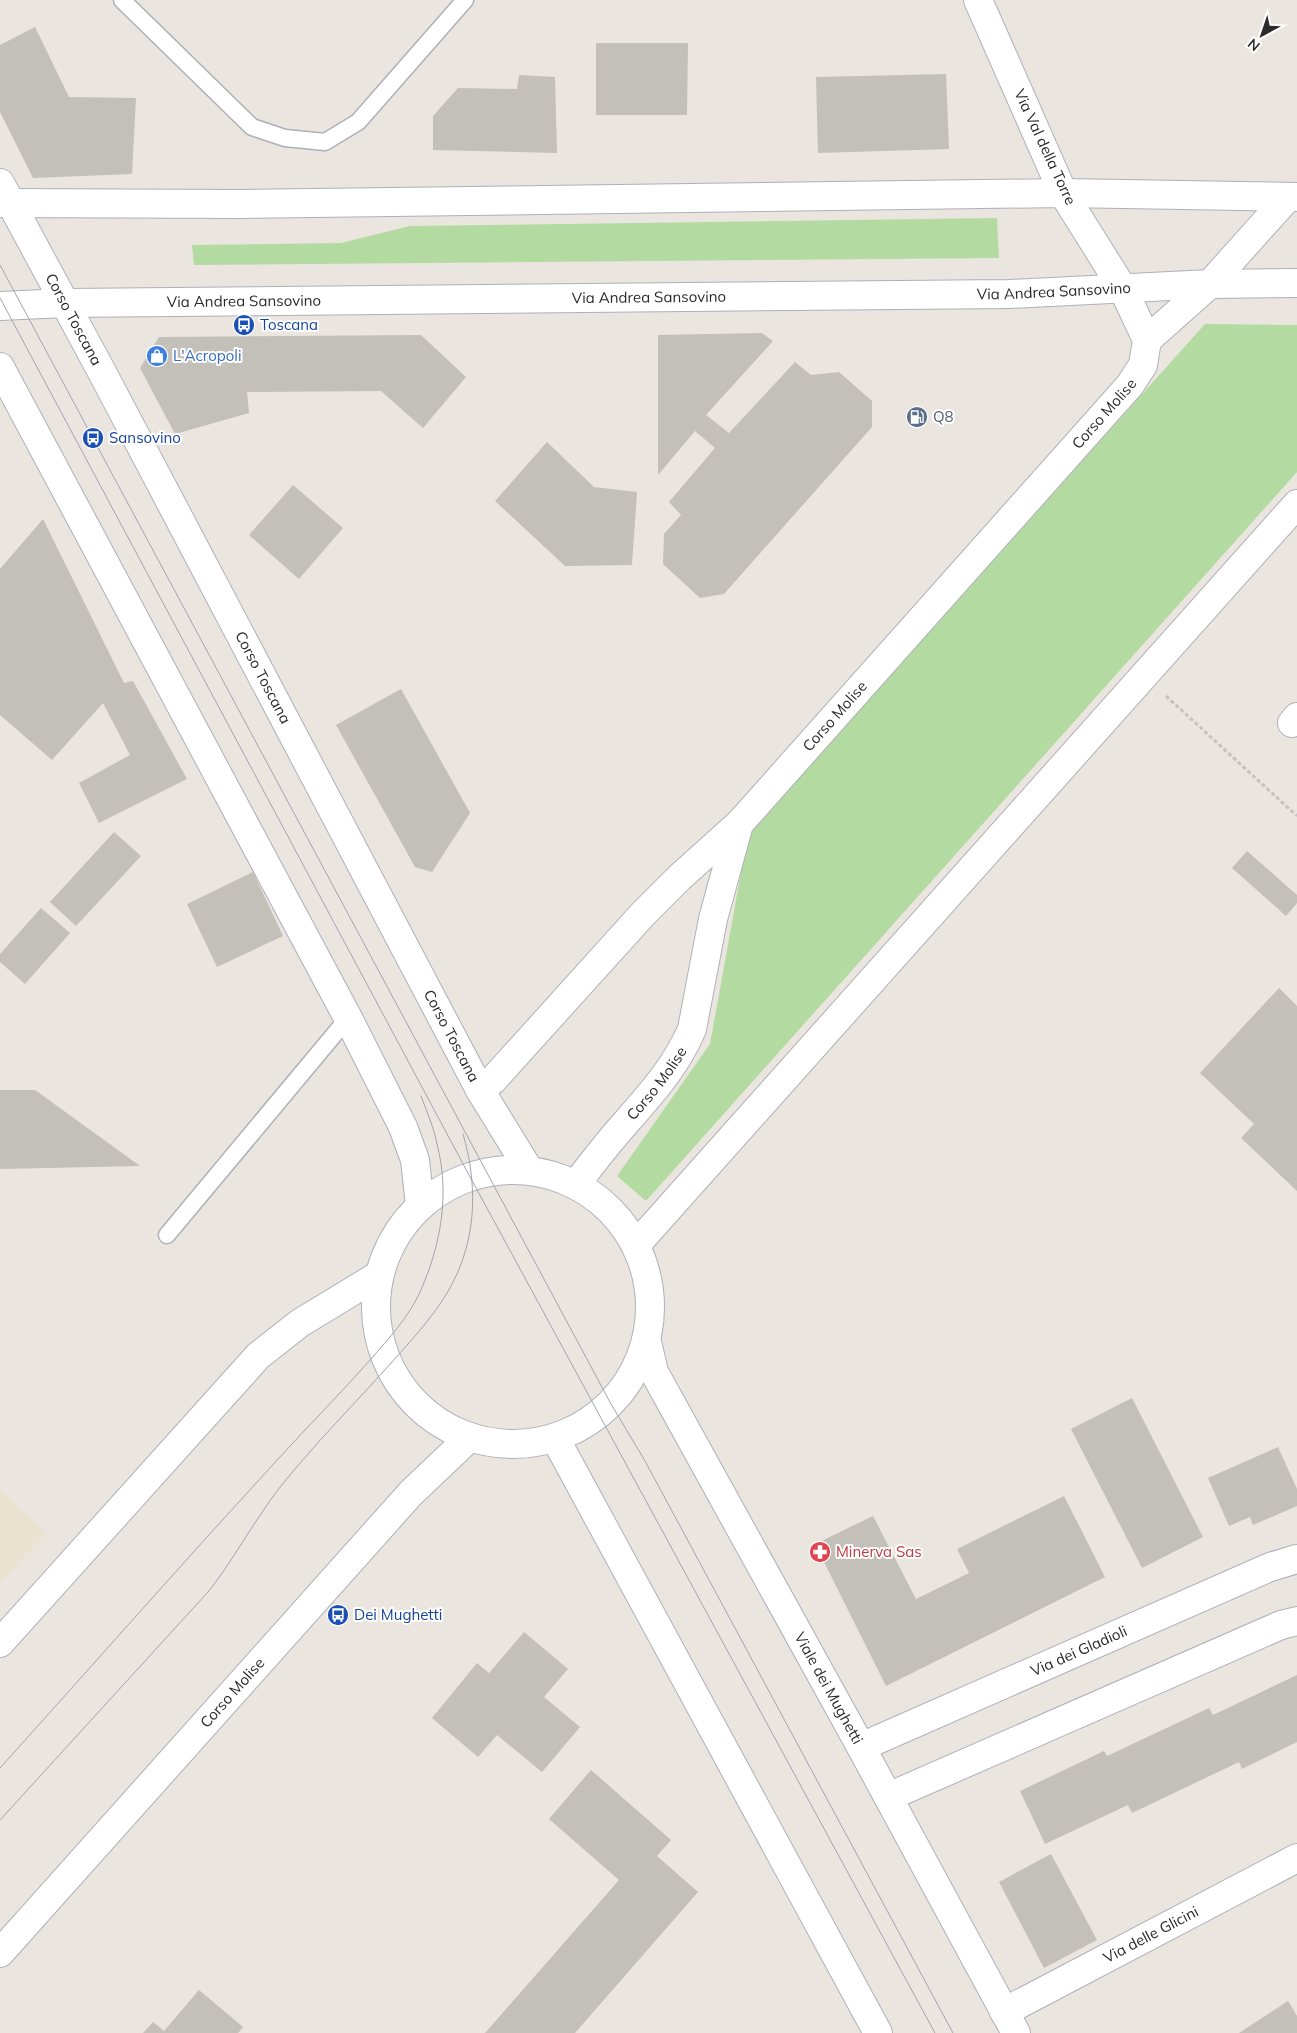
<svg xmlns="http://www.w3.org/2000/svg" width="1297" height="2033" font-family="Mulish,sans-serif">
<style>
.education{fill:#eae2cf}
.green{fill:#b3dba1}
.building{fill:#c3bfb9}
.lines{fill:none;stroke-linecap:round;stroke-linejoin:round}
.lane-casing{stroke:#aeb0b9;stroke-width:19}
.street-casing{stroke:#aeb0b9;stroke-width:30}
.secondary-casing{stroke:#aeb0b9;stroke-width:30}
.path{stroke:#c3c3c3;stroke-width:3;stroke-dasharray:4 2.5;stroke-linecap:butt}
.lane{stroke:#fff;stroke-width:16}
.street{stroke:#fff;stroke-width:28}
.secondary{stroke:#fff;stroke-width:28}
.tram{stroke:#a1a3b2;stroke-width:1}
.labels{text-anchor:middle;stroke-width:4;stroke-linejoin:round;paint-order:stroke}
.street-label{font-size:15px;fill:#2a2a2a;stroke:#fff}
.transit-label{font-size:15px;fill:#164399;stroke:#fff;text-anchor:start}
.shop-label{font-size:15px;fill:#366cbe;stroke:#fff;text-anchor:start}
.service-label{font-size:15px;fill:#4e5e75;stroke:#fff;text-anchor:start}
.health-label{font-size:15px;fill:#be3a42;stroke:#fff;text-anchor:start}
</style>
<rect width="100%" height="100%" fill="#eae5de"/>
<!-- education -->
<path class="education" d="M0 1491 46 1533 0 1582Z"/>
<!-- green -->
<g class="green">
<path d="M997 218 999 258 194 265 192 245 341 243 410 226Z"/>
<path d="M1205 324 1297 325V472L646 1201 617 1176 710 1044 748 834Z"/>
</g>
<!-- building -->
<g class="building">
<path d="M35 27 69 97 136 98 132 174 33 178 0 112V45Z"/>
<path d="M596 43H688L687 115H596Z"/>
<path d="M946 74 949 149 818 153 816 77Z"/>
<path d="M519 75 555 77 557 153 433 150V116L458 88 517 89Z"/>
<path d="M762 333 773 341 706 415 729 433 795 362 811 375 839 372 872 401V427L724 594 700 598 663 564 664 534 681 515 669 502 715 448 695 431 658 475V335Z"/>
<path d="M421 335 466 377 423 428 381 391 247 392 249 413 175 434 140 368 159 337Z"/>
<path d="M547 442 594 487 637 492 632 565 565 566 495 501Z"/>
<path d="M293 485 343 528 299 579 249 535Z"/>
<path d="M43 519 124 683 133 681 187 779 99 823 79 783 130 755 103 703 52 760 0 715V569Z"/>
<path d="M401 689 470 813 432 872 415 867 336 725Z"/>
<path d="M114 832 141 856 76 926 50 902Z"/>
<path d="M1247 851 1297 895V903L1286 916 1232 868Z"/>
<path d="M253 872 283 936 217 967 187 904Z"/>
<path d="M41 908 70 933 25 984 0 962V954Z"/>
<path d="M1279 988 1297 1006V1191L1241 1138 1254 1124 1200 1073Z"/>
<path d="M0 1090H35L140 1166 0 1169Z"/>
<path d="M1132 1398 1203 1537 1142 1568 1071 1429Z"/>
<path d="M1278 1447 1297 1489V1506L1253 1525 1250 1517 1229 1526 1208 1478Z"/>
<path d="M1064 1496 1105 1577 886 1686 815 1544 873 1516 916 1599 969 1573 957 1549Z"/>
<path d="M524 1632 568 1669 544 1697 580 1727 542 1772 497 1735 478 1757 432 1718 477 1663 489 1673Z"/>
<path d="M1297 1675V1742L1242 1769 1239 1762 1132 1813 1128 1805 1045 1844 1020 1791 1104 1751 1107 1756 1209 1708 1213 1715Z"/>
<path d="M591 1770 671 1840 657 1856 698 1892 575 2033H485L619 1880 549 1819Z"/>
<path d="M1051 1854 1097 1940 1044 1968 999 1882Z"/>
<path d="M199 1990 243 2027 238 2033H143L153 2022 164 2031Z"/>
<path d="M1288 2001 1297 2016V2033H1239Z"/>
</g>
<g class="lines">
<!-- lane casing -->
<g class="lane-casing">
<g id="lane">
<path d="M122 0 252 127 285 138 325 142 358 122 465 0"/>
<path d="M167 1235 348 1018"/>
</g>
</g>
<!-- street casing -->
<g class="street-casing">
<g id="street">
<path d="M978 0 1063 193"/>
<path d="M1292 723 1297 717"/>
<path id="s1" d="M861 1747 1270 1567 1297 1559"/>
<path d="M888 1797 1281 1625 1297 1621"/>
<path id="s2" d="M1004 2012 1297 1858"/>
</g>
</g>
<!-- secondary casing -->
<g class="secondary-casing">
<g id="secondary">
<path id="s3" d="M0 183 103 374 480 1090 529 1170"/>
<path d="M0 203 243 204 1063 193 1297 197"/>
<path id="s4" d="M0 306 65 303 1009 294 1210 284 1297 283"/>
<path d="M1147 340 1210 284 1288 197"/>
<path d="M0 367 348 1018 403 1127 415 1160 420 1205"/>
<path d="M480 1090 493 1080 642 915 680 877 739 824"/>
<circle cx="513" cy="1307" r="137"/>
<path id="s5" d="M576 1184C591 1165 606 1145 622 1127 649 1096 676 1067 692 1029L713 919 739 824 1130 385 1143 365 1147 340 1123 289 1063 193"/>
<path d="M636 1245 1297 504"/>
<path id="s6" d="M647 1342 654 1372 861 1747 1016 2033"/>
<path d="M555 1438 878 2033"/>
<path d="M0 1643 258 1356 300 1323 379 1275"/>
<path id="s7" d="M0 1953 411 1493 470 1437"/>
</g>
</g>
<!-- path -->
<path class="path" d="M1166 696 1297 816"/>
<!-- lane -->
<use href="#lane" class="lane"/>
<!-- street -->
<use href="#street" class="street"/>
<!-- secondary -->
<use href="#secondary" class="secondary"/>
<!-- tram -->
<g class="tram">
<path d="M0 265 611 1404 645 1461 953 2033"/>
<path d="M0 298 469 1175 935 2033"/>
<path d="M0 1768C93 1665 185 1560 279 1458 309 1425 341 1393 371 1359 389 1338 408 1318 420 1292 441 1245 450 1194 437 1144 434 1128 427 1112 421 1096"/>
<path d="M0 1820 208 1592C228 1567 243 1540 261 1514 271 1498 283 1483 295 1469 326 1432 360 1398 392 1362 415 1336 440 1310 455 1278 477 1233 477 1181 463 1134"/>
</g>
</g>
<!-- icons -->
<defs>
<g id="bus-disc" transform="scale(1.125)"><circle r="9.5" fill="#1a4fb4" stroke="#fff"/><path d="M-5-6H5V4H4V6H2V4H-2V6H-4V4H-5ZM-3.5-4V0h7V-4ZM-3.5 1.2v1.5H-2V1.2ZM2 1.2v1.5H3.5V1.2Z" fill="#fff"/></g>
<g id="shop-disc" transform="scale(1.125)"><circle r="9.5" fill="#3f7fe0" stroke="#fff"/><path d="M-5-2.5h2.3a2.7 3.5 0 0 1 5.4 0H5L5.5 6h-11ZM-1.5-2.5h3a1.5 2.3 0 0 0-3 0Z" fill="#fff"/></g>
<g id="fuel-disc" transform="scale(1.125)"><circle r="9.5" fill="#5c6f8a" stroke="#fff"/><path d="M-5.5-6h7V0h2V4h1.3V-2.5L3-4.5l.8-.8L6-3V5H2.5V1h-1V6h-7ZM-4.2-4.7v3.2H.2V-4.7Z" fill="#fff"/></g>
<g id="pharmacy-disc" transform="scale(1.125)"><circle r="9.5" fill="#e0444e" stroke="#fff"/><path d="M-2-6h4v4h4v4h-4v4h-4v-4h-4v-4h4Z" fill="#fff"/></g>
</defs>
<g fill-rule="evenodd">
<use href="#bus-disc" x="244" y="325"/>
<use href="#shop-disc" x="157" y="356"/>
<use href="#fuel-disc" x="917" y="417"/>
<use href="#bus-disc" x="93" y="438"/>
<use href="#pharmacy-disc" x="820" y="1552"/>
<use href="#bus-disc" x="338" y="1615"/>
</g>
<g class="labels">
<!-- street labels -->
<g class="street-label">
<text transform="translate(1045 147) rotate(65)" y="5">Via Val della Torre</text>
<text dy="5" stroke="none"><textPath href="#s4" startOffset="1054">Via Andrea Sansovino</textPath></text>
<text dy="5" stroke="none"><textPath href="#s4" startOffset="649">Via Andrea Sansovino</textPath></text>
<text dy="5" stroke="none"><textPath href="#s4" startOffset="244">Via Andrea Sansovino</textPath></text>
<text dy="5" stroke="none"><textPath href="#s3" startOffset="155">Corso Toscana</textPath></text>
<text dy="5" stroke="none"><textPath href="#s5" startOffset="954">Corso Molise</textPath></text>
<text dy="5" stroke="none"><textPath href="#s3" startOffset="560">Corso Toscana</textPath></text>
<text dy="5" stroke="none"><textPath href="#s5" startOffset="549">Corso Molise</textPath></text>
<text dy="5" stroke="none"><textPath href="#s3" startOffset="965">Corso Toscana</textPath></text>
<text dy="5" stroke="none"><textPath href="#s5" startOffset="129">Corso Molise</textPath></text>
<text dy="5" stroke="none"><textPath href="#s1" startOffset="238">Via dei Gladioli</textPath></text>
<text dy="5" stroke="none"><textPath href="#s6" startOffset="392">Viale dei Mughetti</textPath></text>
<text dy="5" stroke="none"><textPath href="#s7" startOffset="349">Corso Molise</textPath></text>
<text dy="5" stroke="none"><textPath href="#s2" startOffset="166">Via delle Glicini</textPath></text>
</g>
<!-- transit labels -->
<g class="transit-label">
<text x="260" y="330">Toscana</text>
<text x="109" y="443">Sansovino</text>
<text x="354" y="1620">Dei Mughetti</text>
</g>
<!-- shop labels -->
<g class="shop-label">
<text x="173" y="361">L'Acropoli</text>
</g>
<!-- service labels -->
<g class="service-label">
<text x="933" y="422">Q8</text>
</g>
<!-- health labels -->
<g class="health-label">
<text x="836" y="1557">Minerva Sas</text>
</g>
</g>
<!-- north arrow -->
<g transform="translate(1262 35) rotate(220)" stroke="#ffffff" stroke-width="4" paint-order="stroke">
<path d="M0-4L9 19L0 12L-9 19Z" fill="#2a2a2a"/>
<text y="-8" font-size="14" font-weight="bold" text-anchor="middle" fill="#2a2a2a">N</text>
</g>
</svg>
